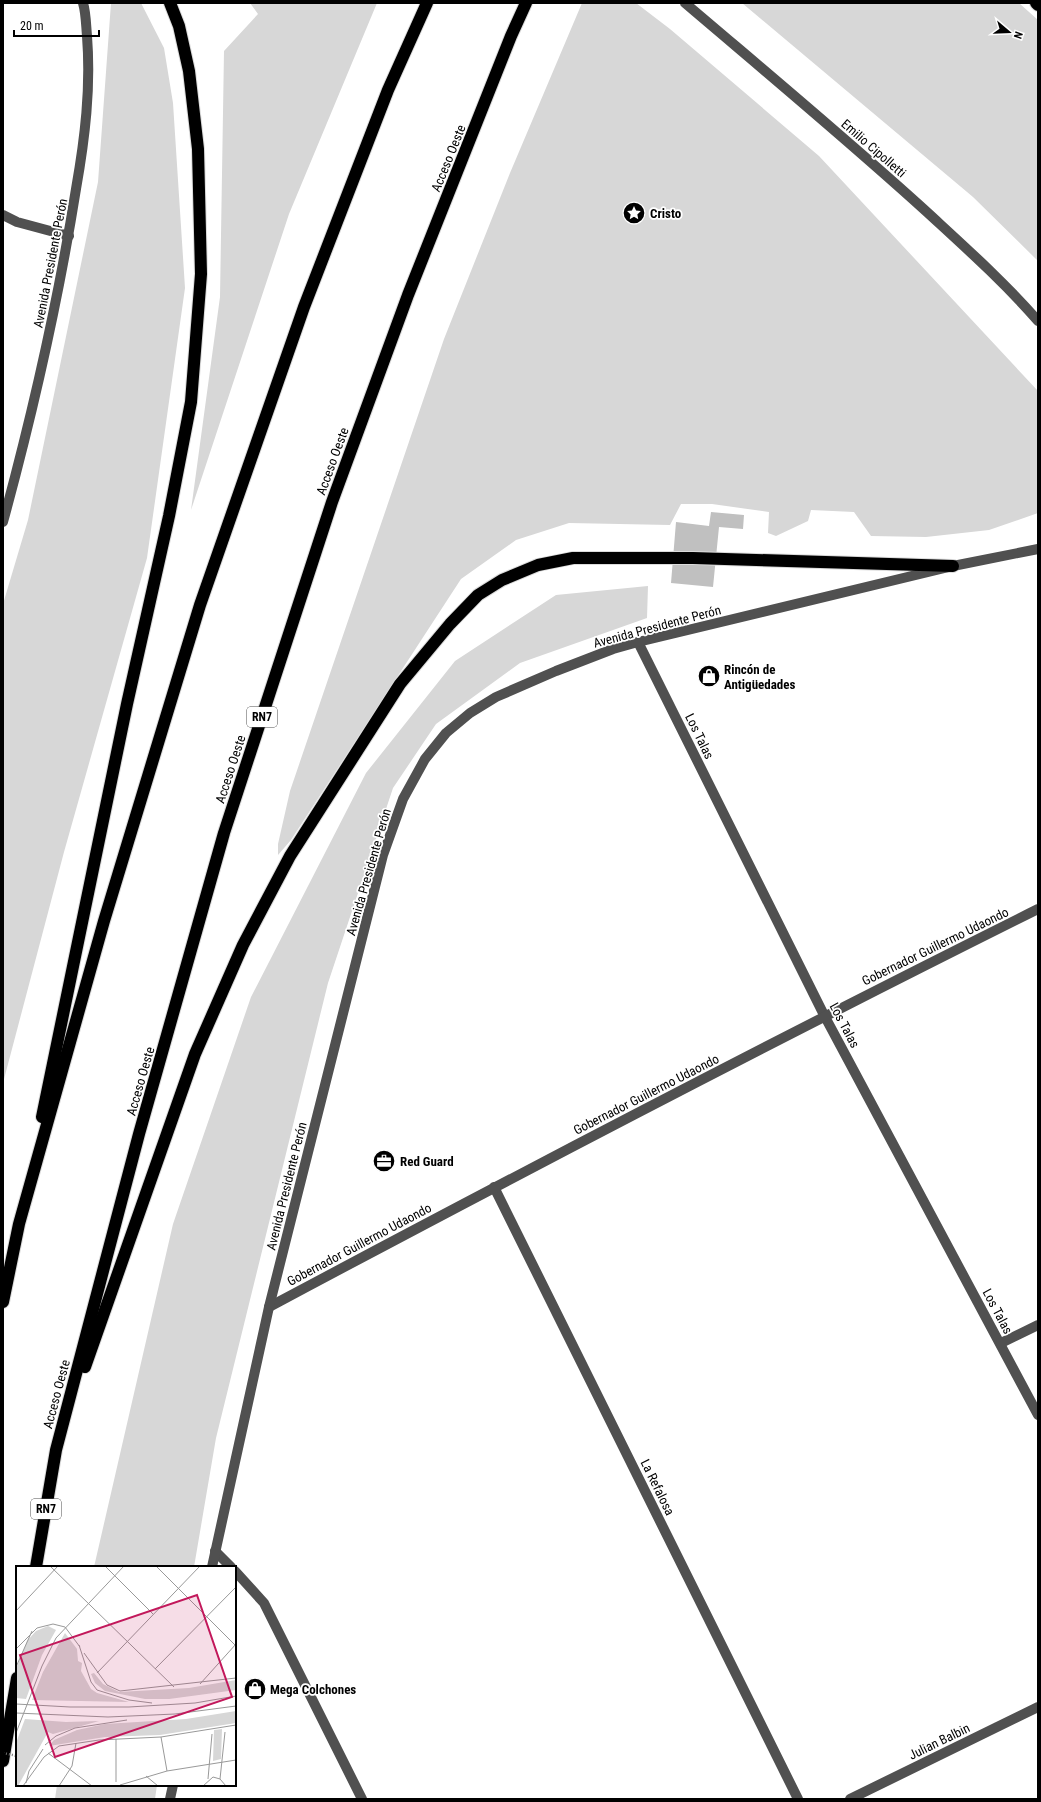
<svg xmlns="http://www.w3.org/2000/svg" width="1041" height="1802" font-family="'Roboto Condensed',sans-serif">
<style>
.green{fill:#d7d7d7}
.building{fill:#c0c0c0}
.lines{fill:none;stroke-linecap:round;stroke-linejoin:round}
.highway-casing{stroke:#dbdbdb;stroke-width:14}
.minor{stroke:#505050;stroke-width:10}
.highway{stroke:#000;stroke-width:12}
.path-bridge{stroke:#727272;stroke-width:2.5;stroke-dasharray:1 2;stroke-linecap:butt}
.labels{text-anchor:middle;stroke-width:3.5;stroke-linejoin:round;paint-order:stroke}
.shield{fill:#fff;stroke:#4c4c4c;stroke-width:1}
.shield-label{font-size:12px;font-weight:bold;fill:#000}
.street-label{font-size:13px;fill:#000;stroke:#fff}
.poi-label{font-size:13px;font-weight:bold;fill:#000;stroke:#fff;text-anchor:start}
.inset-road{fill:none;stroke:#999;stroke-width:1}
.view{fill:#c2185b;fill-opacity:0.15;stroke:#c2185b;stroke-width:2}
.inset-edge{fill:none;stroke:#000;stroke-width:2}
</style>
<rect width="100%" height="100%" fill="#fff"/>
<!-- green -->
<g class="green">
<path d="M111 3H141L164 48 173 103 185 288 147 558 64 852 3 1083V604L28 520 98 182Z"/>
<path d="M250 3H377L289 214 191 510 220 297 224 51 258 14Z"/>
<path d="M582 3H636L670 29 819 156 1038 391V513L989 530 926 537 871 536 854 512 811 510 808 521 776 536 768 533 769 512 712 504H681L670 525 569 523 516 540 461 579 291 840 278 855V844L290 791 444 339 510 173Z"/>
<path d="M742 3H1019L1038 20V261L973 197Z"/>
<path d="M648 586 647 618 520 663 436 724 393 788 328 983 216 1438 194 1567H94L173 1224 251 997 366 773 455 661 556 595Z"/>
<path d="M57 1785H157L155 1799H55Z"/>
</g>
<!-- building -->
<path class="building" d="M711 512 744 515 743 529 719 527 713 587 671 583 676 522 709 526Z"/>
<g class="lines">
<!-- highway casing -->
<g class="highway-casing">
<g id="highway">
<path d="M1036 3 1038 5"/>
<path d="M42 1117 127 704 169 516 191 402 201 274 198 149 189 71 179 26 170 3"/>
<path d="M3 1302 19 1224 104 921 200 605 304 307 388 90 427 3"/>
<path d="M85 1367 195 1054 243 945 290 856 400 684 450 624 478 595 502 580 538 565 573 558H693L953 566"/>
<path d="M36 1567 56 1450 139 1134 224 833 332 502 408 295 511 36 526 3"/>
<path d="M3 1761 17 1678"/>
</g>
</g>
<!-- minor -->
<g class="minor">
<path d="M685 3C766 72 849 141 928 213 966 248 1004 282 1038 321"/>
<path d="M3 215 17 222 69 236"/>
<path d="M3 522C33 412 58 302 76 189 85 138 91 88 87 36 86 25 86 13 83 3"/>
<path d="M638 642 824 1015 1038 1415"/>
<path d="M494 1187 798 1799"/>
<path d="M269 1307C524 1171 779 1038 1038 909"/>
<path d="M1001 1343 1038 1325"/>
<path d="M215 1551 231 1567"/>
<path d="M212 1567 269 1307 383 855 403 799 425 759 446 733 470 713 496 697 556 671 613 649 638 642 953 566 1038 549"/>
<path d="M235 1571 264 1603 362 1799"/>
<path d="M170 1799 173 1785"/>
<path d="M850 1799 1038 1707"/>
</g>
<!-- highway -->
<use href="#highway" class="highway"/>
<!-- path-bridge -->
<path class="path-bridge" d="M3 1753 17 1756"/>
</g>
<!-- icons -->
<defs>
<g id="sight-disc" transform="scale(1.15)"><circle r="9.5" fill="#000" stroke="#fff"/><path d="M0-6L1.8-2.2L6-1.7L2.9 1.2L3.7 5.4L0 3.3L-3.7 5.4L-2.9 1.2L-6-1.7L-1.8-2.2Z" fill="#fff"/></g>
<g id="shop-disc" transform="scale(1.15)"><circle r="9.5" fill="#000" stroke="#fff"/><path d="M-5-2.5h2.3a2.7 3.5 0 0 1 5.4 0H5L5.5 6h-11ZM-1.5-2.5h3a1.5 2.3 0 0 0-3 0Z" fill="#fff"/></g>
<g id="office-disc" transform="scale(1.15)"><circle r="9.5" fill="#000" stroke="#fff"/><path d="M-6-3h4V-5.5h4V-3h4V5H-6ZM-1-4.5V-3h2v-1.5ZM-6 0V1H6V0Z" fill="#fff"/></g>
</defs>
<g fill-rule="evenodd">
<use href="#sight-disc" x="634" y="213"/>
<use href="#shop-disc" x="709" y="676"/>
<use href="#office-disc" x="384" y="1161"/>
<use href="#shop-disc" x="255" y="1689"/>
</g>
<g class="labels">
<!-- shield labels -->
<g class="shield">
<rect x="247" y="707" width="30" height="20" rx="3"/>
<rect x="31" y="1499" width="30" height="20" rx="3"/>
</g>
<g class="shield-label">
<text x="262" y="721">RN7</text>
<text x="46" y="1513">RN7</text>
</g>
<!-- street labels -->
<g class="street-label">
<text transform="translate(874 148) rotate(41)" y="5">Emilio Cipolletti</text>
<text transform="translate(448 158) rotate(-68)" y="5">Acceso Oeste</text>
<text transform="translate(50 263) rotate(-79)" y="5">Avenida Presidente Perón</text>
<text transform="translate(332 461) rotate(-70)" y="5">Acceso Oeste</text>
<text transform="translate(657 626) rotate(-15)" y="5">Avenida Presidente Perón</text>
<text transform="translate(700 736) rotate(64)" y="5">Los Talas</text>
<text transform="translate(230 769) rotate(-72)" y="5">Acceso Oeste</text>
<text transform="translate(368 872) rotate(-74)" y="5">Avenida Presidente Perón</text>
<text transform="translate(935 946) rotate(-26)" y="5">Gobernador Guillermo Udaondo</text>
<text transform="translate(845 1025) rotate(62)" y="5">Los Talas</text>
<text transform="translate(140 1081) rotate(-74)" y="5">Acceso Oeste</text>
<text transform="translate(646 1094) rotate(-27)" y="5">Gobernador Guillermo Udaondo</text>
<text transform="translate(286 1186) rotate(-76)" y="5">Avenida Presidente Perón</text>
<text transform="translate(359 1244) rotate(-28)" y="5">Gobernador Guillermo Udaondo</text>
<text transform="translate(998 1311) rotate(62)" y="5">Los Talas</text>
<text transform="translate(56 1394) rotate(-75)" y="5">Acceso Oeste</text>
<text transform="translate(658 1487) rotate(64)" y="5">La Refalosa</text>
<text transform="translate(939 1741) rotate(-26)" y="5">Julian Balbin</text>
</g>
<!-- poi labels -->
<g class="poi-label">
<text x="650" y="218">Cristo</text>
<text x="724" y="674">Rincón de<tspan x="724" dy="15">Antigüedades</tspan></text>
<text x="400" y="1166">Red Guard</text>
<text x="270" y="1694">Mega Colchones</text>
</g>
</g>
<!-- overview -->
<g transform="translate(16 1566)">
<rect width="220" height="220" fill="#fff"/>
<path d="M32 60 40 64 26 89 10 133 0 132V103L11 75 20 65ZM49 67 61 83 62 95 66 97 65 105 75 123 81 127 113 136 16 134 27 106ZM78 107 87 118 103 126 173 122 220 114V124L153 133H129L89 125 79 117 75 108ZM220 145V157L144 169 89 171 33 180 38 174 61 164 89 158 170 153ZM9 153 50 156 83 155 37 168 32 166 2 220H0V177ZM206 163 205 193 197 195 198 164Z" fill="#d7d7d7"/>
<path class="inset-road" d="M34 0 158 121M89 0 137 48M140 0 220 80M0 45 42 0M63 79 75 116 81 124 113 134 136 137M0 83 21 62 37 58 49 61 64 81M68 87 91 119 104 125 220 112M0 101 16 65M139 103 220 21M81 107 184 0M184 118 220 78M0 138 54 141H113L179 137 220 130M0 147 92 151 159 148 220 140M0 167 26 100 40 72 108 0M145 171 151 205M29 179 40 170 59 162 111 154M32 187 76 220M130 210 142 220M192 213 196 168M204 213 209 166M100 216V173M10 217 13 205 27 183M104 219 151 205 220 194M7 220 28 191 43 180 83 174 145 171 220 159M43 220 56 200 60 177M187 220 197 211 204 213 210 220"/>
<path class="view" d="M181 29 216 131 39 191 4 89Z"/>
<rect width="220" height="220" class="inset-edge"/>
</g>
<!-- border -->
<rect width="1041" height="1802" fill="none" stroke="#000000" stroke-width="8"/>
<!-- north arrow -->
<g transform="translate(1009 32) rotate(109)" stroke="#ffffff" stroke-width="3" paint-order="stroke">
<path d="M0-3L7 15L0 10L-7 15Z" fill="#000000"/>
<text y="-6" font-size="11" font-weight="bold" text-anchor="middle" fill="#000000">N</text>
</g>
<!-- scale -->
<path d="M14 30v6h85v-6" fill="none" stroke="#000000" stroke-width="2"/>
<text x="20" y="30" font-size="12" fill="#000000" stroke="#ffffff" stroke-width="3" paint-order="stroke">20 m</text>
</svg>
